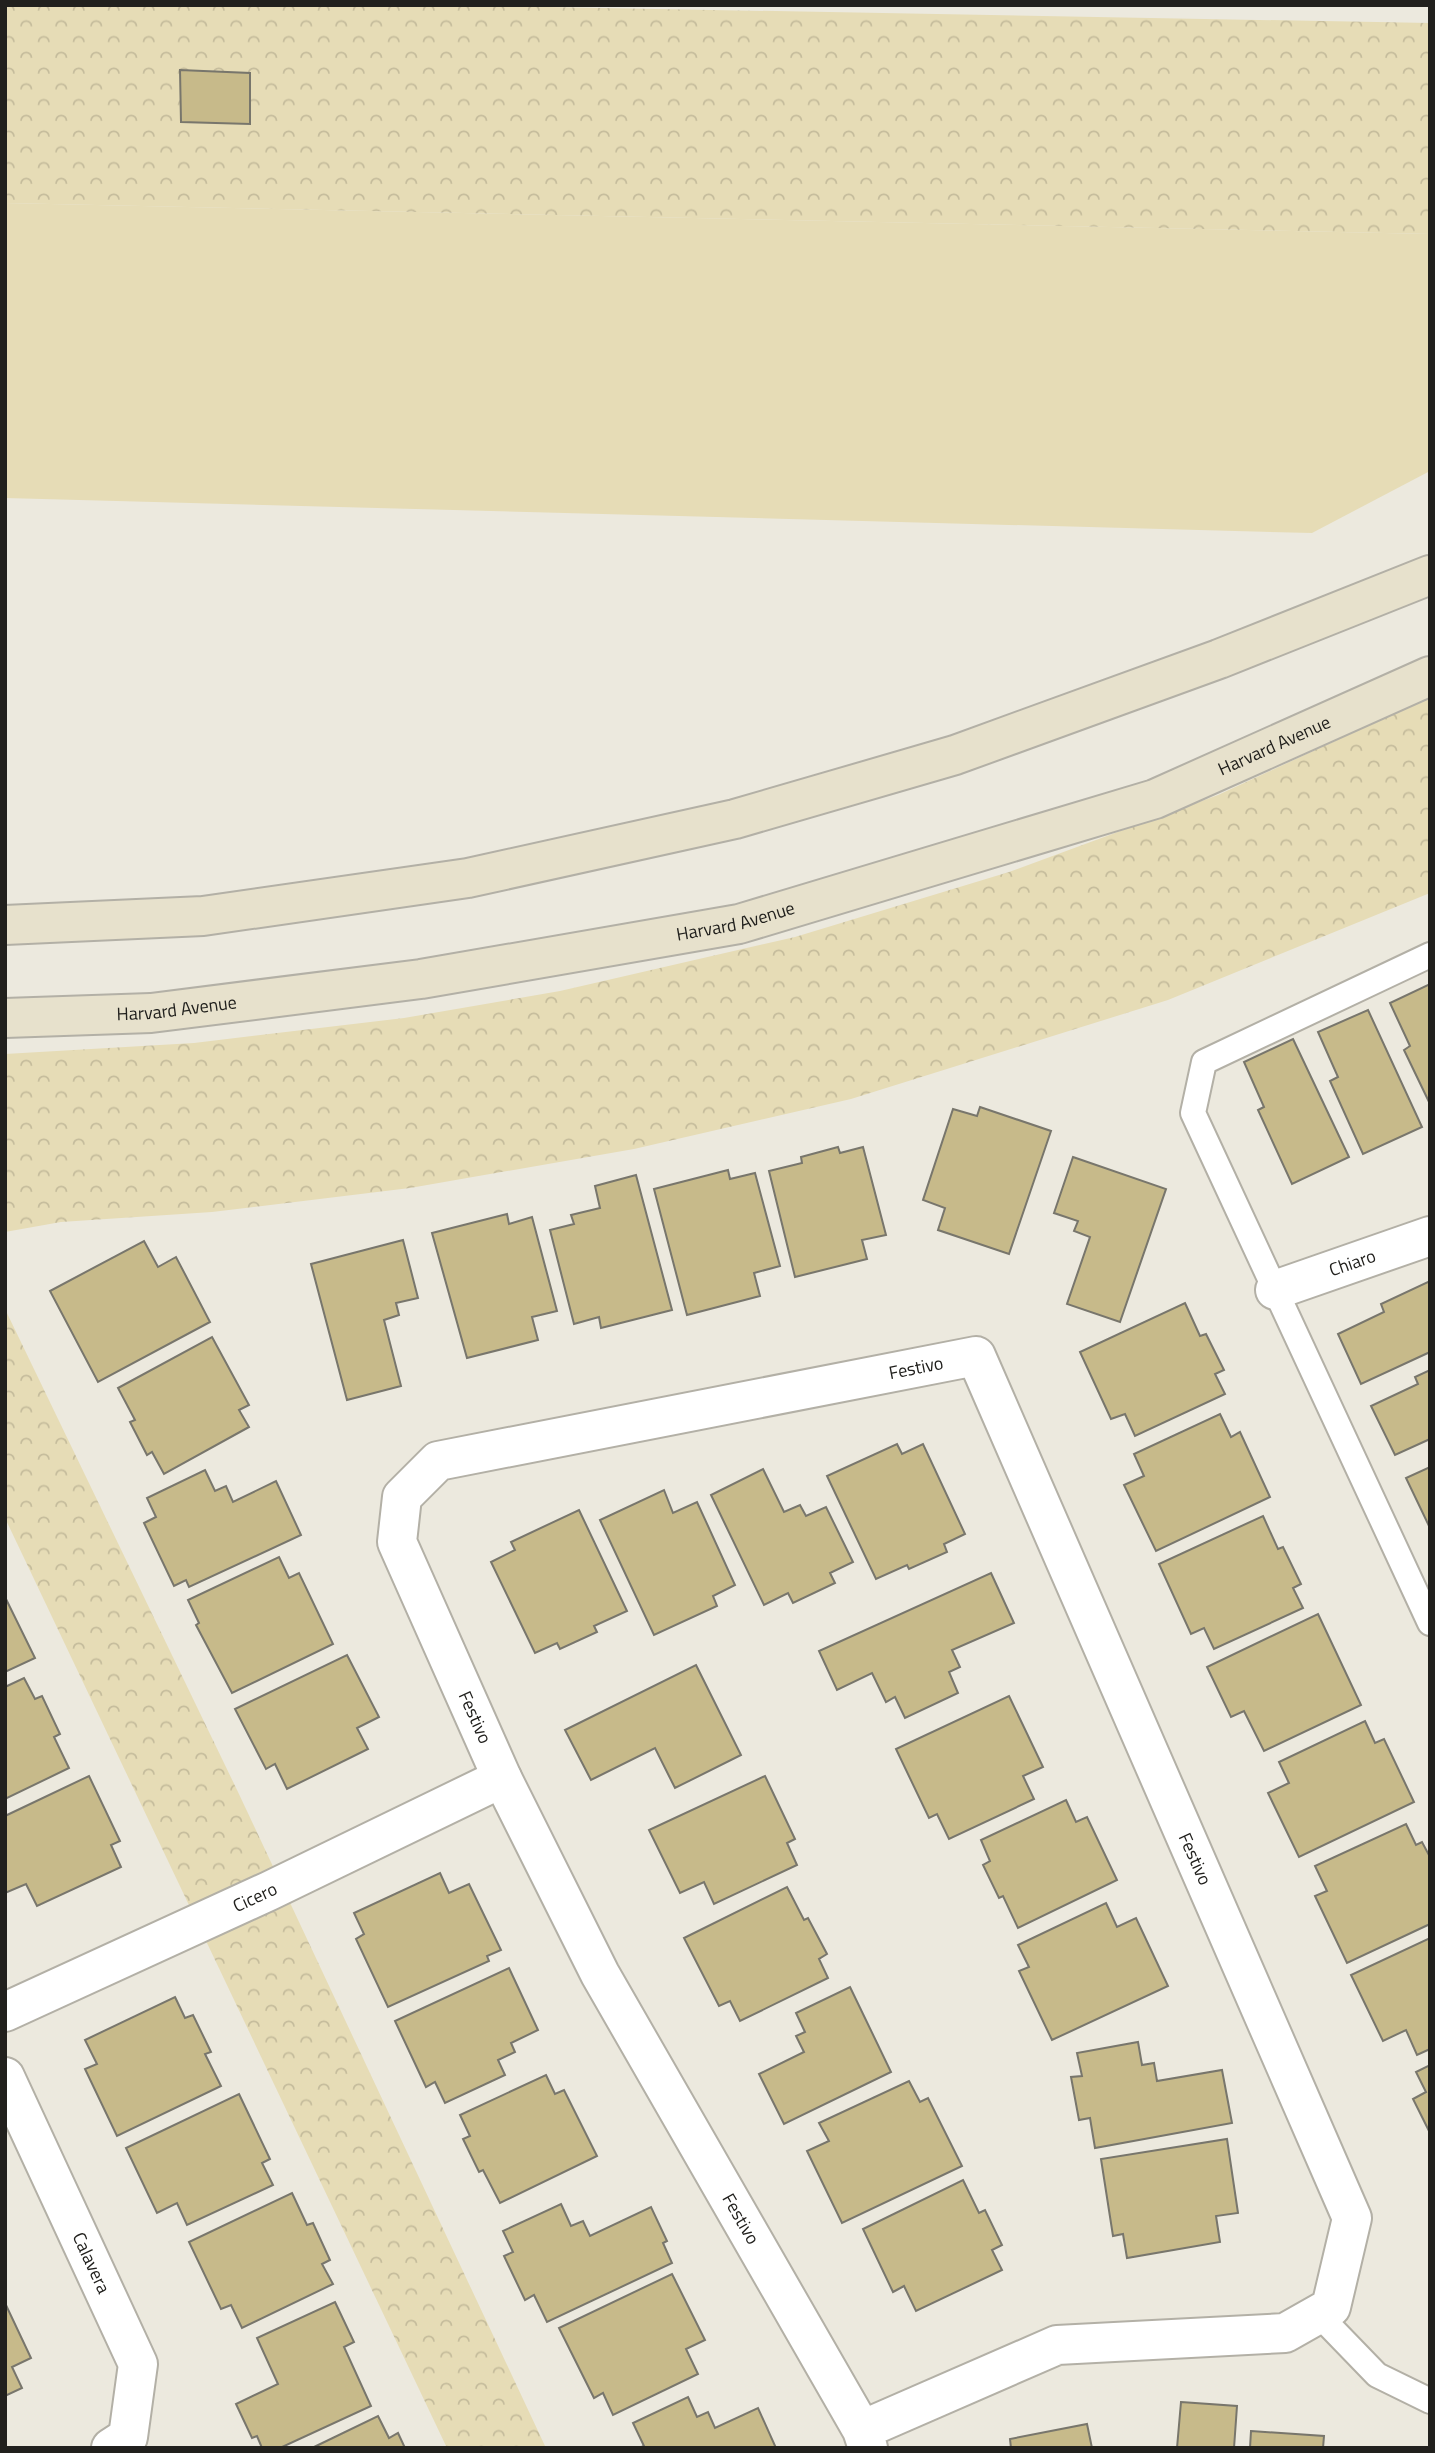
<svg xmlns="http://www.w3.org/2000/svg" width="1435" height="2453" font-family="'Titillium Web',sans-serif">
<style>
.green{fill:#e6dcb6}
.forest{fill:url(#forest-crowns)}
.building{fill:#c7ba8a;stroke:#78766c;stroke-width:2}
.lines{fill:none;stroke-linecap:round;stroke-linejoin:round}
.service-casing{stroke:#b3b0a6;stroke-width:28}
.minor-casing{stroke:#b3b0a6;stroke-width:42}
.secondary-casing{stroke:#b3b0a6;stroke-width:42}
.service{stroke:#fff;stroke-width:24}
.minor{stroke:#fff;stroke-width:38}
.secondary{stroke:#e7e1cc;stroke-width:38}
.labels{text-anchor:middle;stroke-width:5;stroke-linejoin:round;paint-order:stroke}
.street-label{font-size:18px;fill:#21201d;stroke:#fff}
</style>
<defs>
<pattern id="forest-crowns" width="20" height="18" patternUnits="userSpaceOnUse" patternTransform="scale(1.75)"><rect width="20" height="18" fill="#e6dcb6"/><path d="M2 6a3 3 0 1 1 6 0M12 15a3 3 0 1 1 6 0" fill="none" stroke="#c5bc9c"/></pattern>
</defs>
<rect width="100%" height="100%" fill="#ece9de"/>
<!-- green -->
<path class="green" d="M5 203 1430 234V471L1312 533 5 498Z"/>
<!-- forest -->
<g class="forest">
<path d="M5 5H440L1430 23V234L5 203Z"/>
<path d="M1430 697V893L1168 1000 851 1099 634 1149 410 1188 212 1212 61 1222 5 1232V1054L194 1043 404 1018 560 991 795 937 1009 872 1218 795Z"/>
<path d="M5 1309 238 1792 546 2448H447L5 1518Z"/>
</g>
<!-- building -->
<g class="building">
<path d="M180 70 250 73V124L181 122Z"/>
<path d="M1430 984V1104L1404 1050 1410 1046 1390 1003Z"/>
<path d="M1368 1010 1422 1127 1363 1154 1330 1081 1338 1077 1318 1032Z"/>
<path d="M1293 1039 1349 1157 1292 1184 1258 1110 1264 1107 1244 1062Z"/>
<path d="M980 1107 1051 1131 1009 1254 938 1230 945 1208 923 1200 953 1109 977 1116Z"/>
<path d="M838 1147 840 1153 863 1147 886 1235 862 1240 867 1259 795 1277 769 1171 802 1163 801 1157Z"/>
<path d="M1073 1157 1166 1189 1120 1322 1067 1304 1090 1237 1074 1231 1078 1221 1054 1213Z"/>
<path d="M728 1170 730 1179 755 1173 780 1266 754 1273 760 1296 687 1315 654 1189Z"/>
<path d="M636 1175 672 1310 601 1328 599 1317 574 1324 550 1230 574 1224 571 1215 600 1208 595 1186Z"/>
<path d="M507 1214 509 1224 532 1217 557 1311 532 1317 538 1340 467 1358 432 1233Z"/>
<path d="M403 1240 418 1298 396 1303 399 1315 384 1320 401 1386 347 1400 311 1264Z"/>
<path d="M144 1241 158 1267 176 1257 210 1322 98 1382 50 1291Z"/>
<path d="M1430 1281V1352L1361 1384 1338 1334 1384 1312 1381 1304Z"/>
<path d="M1185 1303 1200 1336 1206 1334 1224 1370 1215 1374 1225 1394 1135 1436 1125 1414 1111 1419 1080 1352Z"/>
<path d="M212 1337 249 1405 239 1410 249 1427 164 1474 152 1452 147 1455 130 1422 135 1420 118 1388Z"/>
<path d="M1430 1370V1439L1395 1455 1371 1406 1418 1384 1415 1377Z"/>
<path d="M1220 1414 1231 1437 1240 1432 1270 1497 1156 1551 1124 1485 1144 1476 1134 1454Z"/>
<path d="M897 1444 902 1454 923 1444 965 1534 944 1544 947 1552 909 1569 907 1565 876 1579 827 1476Z"/>
<path d="M1430 1467V1525L1429 1526 1406 1478Z"/>
<path d="M763 1469 784 1512 800 1505 806 1516 826 1507 853 1562 830 1573 835 1583 793 1603 788 1593 764 1605 711 1495Z"/>
<path d="M205 1470 215 1491 226 1486 233 1502 276 1481 301 1535 189 1587 186 1580 174 1586 144 1523 156 1517 147 1498Z"/>
<path d="M664 1490 673 1513 697 1502 735 1585 713 1596 717 1606 654 1635 600 1520Z"/>
<path d="M579 1510 627 1611 594 1626 597 1632 560 1649 557 1643 535 1653 491 1562 515 1550 511 1542Z"/>
<path d="M1263 1516 1278 1549 1283 1547 1301 1584 1293 1588 1303 1608 1214 1649 1204 1628 1191 1634 1159 1564Z"/>
<path d="M279 1557 289 1578 299 1573 333 1644 232 1693 196 1625 199 1623 188 1600Z"/>
<path d="M991 1573 1014 1623 952 1650 960 1667 949 1672 958 1693 905 1718 895 1697 886 1702 872 1673 837 1690 819 1651Z"/>
<path d="M5 1597 35 1658 5 1672Z"/>
<path d="M1318 1614 1361 1705 1264 1751 1244 1711 1231 1717 1207 1667Z"/>
<path d="M347 1655 379 1717 357 1728 368 1749 287 1789 275 1764 266 1769 235 1709Z"/>
<path d="M696 1665 741 1755 675 1788 655 1748 591 1780 565 1730Z"/>
<path d="M24 1678 35 1699 42 1696 60 1734 54 1737 69 1768 5 1799V1687Z"/>
<path d="M1009 1696 1043 1767 1023 1776 1034 1799 949 1839 937 1814 929 1818 896 1749Z"/>
<path d="M1365 1721 1375 1743 1384 1739 1414 1802 1299 1857 1268 1793 1289 1783 1279 1762Z"/>
<path d="M89 1776 120 1841 111 1845 121 1867 37 1906 26 1884 5 1893V1816Z"/>
<path d="M765 1776 795 1839 787 1843 797 1865 714 1904 704 1882 680 1893 649 1830Z"/>
<path d="M1066 1800 1076 1822 1087 1817 1117 1880 1018 1928 1003 1896 999 1898 983 1865 990 1861 981 1840Z"/>
<path d="M1406 1824 1416 1845 1422 1842 1430 1857V1924L1347 1963 1315 1896 1327 1891 1315 1866Z"/>
<path d="M440 1873 449 1893 469 1884 501 1950 487 1956 489 1961 388 2007 356 1939 364 1934 354 1913Z"/>
<path d="M787 1887 804 1920 808 1918 827 1954 819 1959 828 1978 740 2021 730 2001 719 2006 684 1938Z"/>
<path d="M1106 1903 1117 1927 1136 1918 1168 1986 1052 2040 1019 1971 1029 1967 1018 1945Z"/>
<path d="M1430 1938V2049L1417 2055 1406 2030 1383 2041 1351 1975Z"/>
<path d="M509 1968 538 2030 511 2043 515 2052 498 2060 505 2075 445 2103 435 2082 426 2087 395 2021Z"/>
<path d="M850 1987 891 2072 784 2124 759 2074 804 2052 796 2036 805 2032 796 2013Z"/>
<path d="M175 1997 185 2018 193 2015 211 2052 205 2054 221 2086 117 2136 85 2069 97 2064 85 2040Z"/>
<path d="M1138 2042 1142 2065 1154 2063 1157 2081 1222 2070 1232 2123 1095 2148 1090 2118 1079 2120 1071 2077 1082 2076 1077 2053Z"/>
<path d="M1430 2065V2133L1413 2099 1426 2092 1416 2072Z"/>
<path d="M546 2075 555 2094 564 2090 597 2156 500 2203 483 2170 479 2172 463 2139 470 2136 460 2115Z"/>
<path d="M909 2081 920 2102 928 2098 962 2166 842 2223 807 2151 829 2141 819 2123Z"/>
<path d="M239 2094 270 2159 262 2163 273 2185 187 2225 177 2203 157 2213 126 2148Z"/>
<path d="M1227 2139 1238 2213 1216 2216 1220 2242 1127 2258 1123 2234 1113 2236 1101 2159Z"/>
<path d="M963 2180 979 2213 985 2210 1002 2245 992 2250 1002 2270 916 2311 904 2286 893 2292 863 2229Z"/>
<path d="M292 2193 307 2225 313 2223 330 2260 322 2264 333 2284 242 2328 231 2305 221 2309 189 2242Z"/>
<path d="M561 2204 571 2226 583 2221 590 2236 651 2207 667 2241 663 2243 672 2263 547 2322 534 2295 525 2300 504 2256 513 2252 503 2231Z"/>
<path d="M672 2274 705 2340 686 2349 698 2374 613 2415 603 2393 594 2398 559 2328Z"/>
<path d="M335 2302 354 2342 344 2347 371 2406 280 2448H262L257 2436 252 2438 236 2404 278 2384 257 2338Z"/>
<path d="M5 2303 31 2358 12 2367 22 2388 5 2396Z"/>
<path d="M688 2397 697 2417 708 2412 715 2428 758 2408 776 2448H639L644 2446 633 2423Z"/>
<path d="M1181 2402 1237 2406 1234 2448H1177Z"/>
<path d="M378 2416 389 2438 398 2433 405 2448H312Z"/>
<path d="M1087 2424 1092 2448H1011L1010 2439Z"/>
<path d="M1251 2431 1324 2436 1323 2448H1250Z"/>
</g>
<g class="lines">
<!-- service casing -->
<g class="service-casing">
<g id="service">
<path d="M1430 955 1204 1062 1193 1113 1430 1623"/>
<path d="M1318 2314 1377 2375 1430 2401"/>
</g>
</g>
<!-- minor casing -->
<g class="minor-casing">
<g id="minor">
<path id="s1" d="M1275 1290 1430 1236"/>
<path id="s2" d="M5 2012 269 1891 502 1778"/>
<path id="s3" d="M5 2077 138 2364 128 2437 111 2448"/>
<path id="s4" d="M862 2430 1057 2345 1285 2333 1331 2307 1352 2218 976 1356 438 1461 402 1497 397 1542 502 1778 600 1974 862 2430 868 2448"/>
</g>
</g>
<!-- secondary casing -->
<g class="secondary-casing">
<g id="secondary">
<path d="M5 925 203 916 468 878 735 819 955 755 1219 659 1430 575"/>
<path id="s5" d="M5 1018 151 1013 421 979 739 924 1155 799 1430 676"/>
</g>
</g>
<!-- service -->
<use href="#service" class="service"/>
<!-- minor -->
<use href="#minor" class="minor"/>
<!-- secondary -->
<use href="#secondary" class="secondary"/>
</g>
<g class="labels">
<!-- street labels -->
<g class="street-label">
<text dy="6" stroke="none"><textPath href="#s5" startOffset="1306">Harvard Avenue</textPath></text>
<text dy="6" stroke="none"><textPath href="#s5" startOffset="738">Harvard Avenue</textPath></text>
<text dy="6" stroke="none"><textPath href="#s5" startOffset="172">Harvard Avenue</textPath></text>
<text dy="6" stroke="none"><textPath href="#s1" startOffset="82">Chiaro</textPath></text>
<text transform="translate(916 1368) rotate(-11)" y="6">Festivo</text>
<text dy="6" stroke="none"><textPath href="#s4" startOffset="2362">Festivo</textPath></text>
<text transform="translate(1195 1859) rotate(66)" y="6">Festivo</text>
<text dy="6" stroke="none"><textPath href="#s2" startOffset="275">Cicero</textPath></text>
<text dy="6" stroke="none"><textPath href="#s4" startOffset="2930">Festivo</textPath></text>
<text dy="6" stroke="none"><textPath href="#s3" startOffset="205">Calavera</textPath></text>
</g>
</g>
<!-- border -->
<rect width="1435" height="2453" fill="none" stroke="#21201d" stroke-width="14"/>
</svg>
